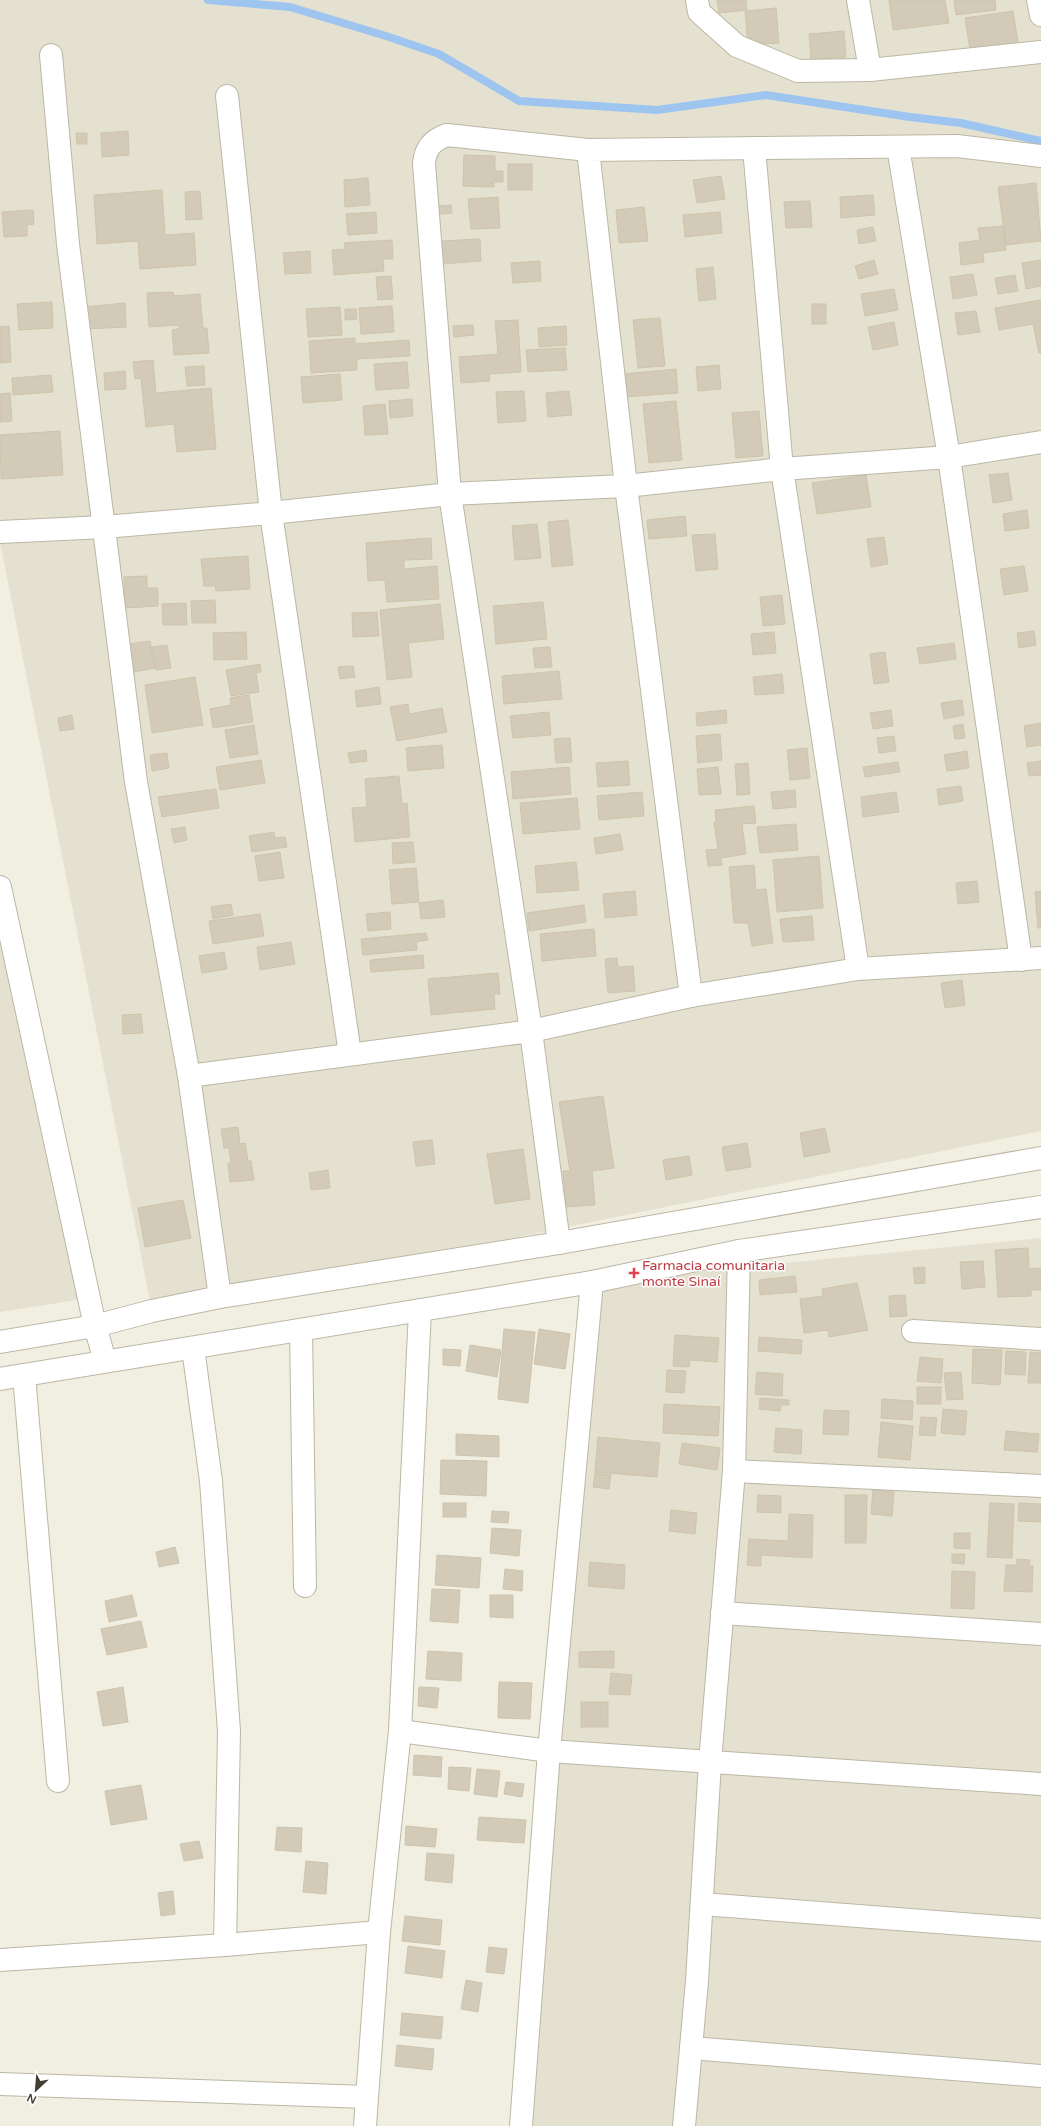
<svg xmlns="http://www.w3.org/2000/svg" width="1041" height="2126" font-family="'Varela Round',sans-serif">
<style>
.residential{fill:#e5e1d0}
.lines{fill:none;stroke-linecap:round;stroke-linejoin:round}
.stream{stroke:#9dc5ef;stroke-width:8}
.building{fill:#d3cbb8;stroke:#cdc4ab}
.minor-casing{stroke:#bcb7a5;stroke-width:24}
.minor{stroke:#fff;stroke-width:22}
.health-dot{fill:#e0444e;stroke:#fff;stroke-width:1.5}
.labels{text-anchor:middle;stroke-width:3;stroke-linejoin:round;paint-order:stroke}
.health-label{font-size:14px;fill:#be3a42;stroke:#fff;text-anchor:start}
</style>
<rect width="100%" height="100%" fill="#f1eee2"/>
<!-- residential -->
<g class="residential">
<path d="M0 0H1041V1131L152 1311 0 542Z"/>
<path d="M0 883 89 1298 0 1312Z"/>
<path d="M1041 1238V2126H514L592 1282Z"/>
</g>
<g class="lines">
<!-- stream -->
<path class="stream" d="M208 0 290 7 386 36 439 54 519 101 657 110 766 95 910 117 961 123 1041 141"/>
</g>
<!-- building -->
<g class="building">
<path d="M717 0H746L747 10 719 13Z"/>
<path d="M889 0H945L949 23 893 30Z"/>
<path d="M954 0H995L996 10 956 15Z"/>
<path d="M776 8 779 43 748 45 745 11Z"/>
<path d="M1013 11 1018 42 970 50 965 18Z"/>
<path d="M844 31 846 57 811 60 809 34Z"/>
<path d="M128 131 129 155 102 157 101 133Z"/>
<path d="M76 133H87V144H77Z"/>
<path d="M464 155 495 156V171H503V182H494V187L463 186Z"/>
<rect x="508" y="164" width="24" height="26"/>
<path d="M721 176 725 199 697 203 693 180Z"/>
<path d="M368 178 370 205 345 207 344 180Z"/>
<path d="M1036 183 1041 241 1006 245 998 187Z"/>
<path d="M162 190 165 235 194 233 196 265 140 269 138 241 97 244 94 195Z"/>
<path d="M200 191 202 219 186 220 185 192Z"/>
<path d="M873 195 875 215 841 218 840 197Z"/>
<path d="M498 197 500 228 471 229 468 199Z"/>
<path d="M810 201 812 227 786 228 784 202Z"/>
<path d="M451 205 452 213 439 214 438 206Z"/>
<path d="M644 207 648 241 619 243 616 210Z"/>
<path d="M33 210 34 224 27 225V236L4 237 2 212Z"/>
<path d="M376 212 377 233 348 235 346 214Z"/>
<path d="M720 212 722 233 685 237 683 215Z"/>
<path d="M1003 226 1006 250 983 253 984 262 961 265 959 243 980 240 978 228Z"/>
<path d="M873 227 876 241 859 244 857 230Z"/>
<path d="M480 239 481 261 442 264 441 241Z"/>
<path d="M392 240 393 259H383L384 271 334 275 332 250 345 249 344 243Z"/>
<path d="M310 251 311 273 285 274 283 253Z"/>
<path d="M874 260 878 274 859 279 855 266Z"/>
<path d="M1041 260V286L1026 289 1022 263Z"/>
<path d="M540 261 541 281 513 283 511 263Z"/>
<path d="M713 267 716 299 699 301 696 269Z"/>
<path d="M973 274 977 295 953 299 950 277Z"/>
<path d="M1015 275 1018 291 998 294 995 278Z"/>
<path d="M391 276 393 299 378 300 376 277Z"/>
<path d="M894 289 898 310 865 316 861 294Z"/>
<path d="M173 292 174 296 200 294 203 328H207L209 353 174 355 172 330 179 329V325L149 327 147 293Z"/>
<path d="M1041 300V353H1039L1033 324 999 330 995 308Z"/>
<path d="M52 302 53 328 19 330 17 304Z"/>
<path d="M125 303 126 327 85 329 84 307Z"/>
<rect x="812" y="304" width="14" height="20"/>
<path d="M392 306 394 332 361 334 359 308Z"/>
<path d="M340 307 342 335 308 337 306 309Z"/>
<path d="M345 309H356L357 319 345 320Z"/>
<path d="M976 311 980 332 958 335 955 313Z"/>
<path d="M660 318 665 366 638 368 633 320Z"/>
<path d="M518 320 521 372 489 374 490 381 461 383 459 357 498 354 495 321Z"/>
<path d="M894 322 898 345 873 350 868 327Z"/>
<path d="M473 325 474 335 454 337 453 326Z"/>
<path d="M9 326 11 362 0 363V327Z"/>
<path d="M566 326 567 345 539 347 538 328Z"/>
<path d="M355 338V344L409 340 410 356 357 359V370L311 373 309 341Z"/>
<path d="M565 348 567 370 528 372 526 350Z"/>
<path d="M153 360 156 393 211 388 216 449 177 452 174 424 146 427 141 378 135 379 133 362Z"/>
<path d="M407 362 409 388 376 390 374 364Z"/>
<path d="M719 365 721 389 698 391 696 367Z"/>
<path d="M204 366 205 385 187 386 185 367Z"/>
<path d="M676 369 678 393 625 397 623 374Z"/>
<path d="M125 371 126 389 105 390 104 373Z"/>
<path d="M340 374 342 400 303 403 301 377Z"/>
<path d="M51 375 53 392 13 395 12 378Z"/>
<path d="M524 391 526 421 498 423 496 392Z"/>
<path d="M569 391 572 415 548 417 546 393Z"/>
<path d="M10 393 12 421 0 422V394Z"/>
<path d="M412 399 413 416 390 418 389 401Z"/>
<path d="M676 401 682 460 649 463 643 404Z"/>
<path d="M385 404 388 434 365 435 363 406Z"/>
<path d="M759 411 763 456 736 458 732 413Z"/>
<path d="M60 431 63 475 1 479 0 435Z"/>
<path d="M1008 473 1012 500 993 503 989 475Z"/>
<path d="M866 475 871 507 817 514 812 483Z"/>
<path d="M1027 510 1029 528 1005 531 1003 514Z"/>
<path d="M685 516 687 536 649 539 647 520Z"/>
<path d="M568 520 573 565 552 567 548 522Z"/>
<path d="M537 524 541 558 515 560 512 526Z"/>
<path d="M715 534 718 569 696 571 692 535Z"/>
<path d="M884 537 888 564 871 567 867 539Z"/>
<path d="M431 538 432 559 404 560V569L437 566 439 599 387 602 385 580 368 581 366 543Z"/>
<path d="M248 556 250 589 216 591 215 586H204L201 559Z"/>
<path d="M1024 566 1028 591 1004 595 1000 569Z"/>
<path d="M147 576V588H158V606L125 608 124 577Z"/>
<path d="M782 595 785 624 763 626 760 597Z"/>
<path d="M215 600 216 623H192L191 601Z"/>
<path d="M543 602 547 639 496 644 493 606Z"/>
<path d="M186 603 187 625H163L162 604Z"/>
<path d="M440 604 444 639 408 643 412 677 387 680 380 610Z"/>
<path d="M377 612 379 636 353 637 352 613Z"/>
<path d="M1034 631 1036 645 1019 648 1017 633Z"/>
<path d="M246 632 247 659 214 660 213 633Z"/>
<path d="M774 632 776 653 753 655 751 634Z"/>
<path d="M150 641 155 668 134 672 129 644Z"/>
<path d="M954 643 956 659 920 664 917 648Z"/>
<path d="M167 645 171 668 156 670 152 647Z"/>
<path d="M550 647 552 667 535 668 533 648Z"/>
<path d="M885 652 889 682 874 684 870 654Z"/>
<path d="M260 664 261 672 256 673 259 692 231 696 226 670Z"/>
<path d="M353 666 355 677 340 679 338 667Z"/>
<path d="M559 671 562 699 504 704 502 676Z"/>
<path d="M782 674 784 693 755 695 753 677Z"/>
<path d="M195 677 203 725 152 733 145 685Z"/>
<path d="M379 687 381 704 357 707 355 691Z"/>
<path d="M249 695 253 722 213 728 210 709 231 705 230 698Z"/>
<path d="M962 700 964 715 944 719 941 703Z"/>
<path d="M408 704 409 714 442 708 447 732 397 741 390 707Z"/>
<path d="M726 710 727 723 697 726 696 713Z"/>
<path d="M891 710 893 726 873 729 870 713Z"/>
<path d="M549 712 551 735 513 738 510 716Z"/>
<path d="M72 715 74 729 60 731 58 718Z"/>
<path d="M1041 723V745L1027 747 1024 726Z"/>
<path d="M963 724 965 738 955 739 953 726Z"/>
<path d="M254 725 258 754 230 758 225 730Z"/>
<path d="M720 734 722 760 698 763 696 736Z"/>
<path d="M894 736 896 751 879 753 877 738Z"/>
<path d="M570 738 572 762 556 763 554 739Z"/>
<path d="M442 745 444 768 408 771 406 748Z"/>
<path d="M807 748 810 778 790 780 787 750Z"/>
<path d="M366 750 367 761 350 763 348 753Z"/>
<path d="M967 751 969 768 947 771 944 755Z"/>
<path d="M167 753 169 768 152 771 150 755Z"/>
<path d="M261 760 265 783 220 790 216 767Z"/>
<path d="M628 761 630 785 598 787 596 763Z"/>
<path d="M1041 761V775L1029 776 1027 763Z"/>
<path d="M898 762 900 772 865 777 863 767Z"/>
<path d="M748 763 750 794 737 795 735 764Z"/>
<path d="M569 767 571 794 513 799 511 772Z"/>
<path d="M718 767 721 794 699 795 697 769Z"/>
<path d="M399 776 402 804 407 803 410 837 355 842 352 808 367 807 365 779Z"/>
<path d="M961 786 963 801 939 805 937 789Z"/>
<path d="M216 789 219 808 162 817 158 797Z"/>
<path d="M795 790 796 807 773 809 771 792Z"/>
<path d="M642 792 644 816 599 820 597 796Z"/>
<path d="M896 792 899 812 863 817 861 797Z"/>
<path d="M577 798 580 829 523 834 520 803Z"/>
<path d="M754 806 756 823 742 824 746 854 721 858 722 865 708 866 706 850 718 849 714 823 716 822 715 810Z"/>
<path d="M796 824 798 850 760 853 757 827Z"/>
<path d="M185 827 187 840 174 843 171 829Z"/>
<path d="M274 832 275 838 285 837 287 847 252 852 249 836Z"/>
<path d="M620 834 623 850 596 854 594 838Z"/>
<path d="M413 842 415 862 393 864 392 843Z"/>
<path d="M280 852 284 878 259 881 255 856Z"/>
<path d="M819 856 823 908 777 912 773 860Z"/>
<path d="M576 862 579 890 537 893 535 866Z"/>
<path d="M754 865 756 890 766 889 773 943 752 946 748 923H734L729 867Z"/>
<path d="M416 868 419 902 392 904 389 870Z"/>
<path d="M977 881 979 902 958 904 956 883Z"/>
<path d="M635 891 637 915 605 918 603 894Z"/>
<path d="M1041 891V928H1038L1035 892Z"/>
<path d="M443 900 445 917 421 919 419 903Z"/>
<path d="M231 904 233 915 213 919 211 907Z"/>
<path d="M584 905 586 922 529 931 527 913Z"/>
<path d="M390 912 391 929 368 931 366 914Z"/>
<path d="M260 914 264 936 213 944 209 921Z"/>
<path d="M812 916 814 940 783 942 780 919Z"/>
<path d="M594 929 596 956 542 961 540 934Z"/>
<path d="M426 933 428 940 416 942 417 950 363 955 361 939Z"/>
<path d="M291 942 295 964 260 970 257 947Z"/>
<path d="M224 952 227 969 202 973 199 956Z"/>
<path d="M423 955 424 968 371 972 370 960Z"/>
<path d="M617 958 618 967 633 966 635 991 608 993 605 959Z"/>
<path d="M498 973 500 994H494L495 1009 431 1015 428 979Z"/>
<path d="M962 980 965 1005 945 1008 941 983Z"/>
<path d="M141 1014 143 1033 123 1034 122 1015Z"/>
<path d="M603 1096 614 1168 592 1171 595 1205 566 1207 563 1171H570L559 1102Z"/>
<path d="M238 1127 240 1144 245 1143 248 1161H251L254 1180 230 1182 228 1163H231L229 1148H224L221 1129Z"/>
<path d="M825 1128 830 1152 804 1157 800 1133Z"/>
<path d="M432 1140 435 1164 416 1166 413 1142Z"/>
<path d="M747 1143 751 1167 726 1171 722 1147Z"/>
<path d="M523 1149 530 1199 495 1204 487 1154Z"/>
<path d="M689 1156 692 1175 666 1180 663 1160Z"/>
<path d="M328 1170 330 1188 311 1190 309 1173Z"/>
<path d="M183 1200 191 1238 145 1247 138 1208Z"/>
<path d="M1028 1248 1029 1269 1041 1268V1290H1031V1296L998 1297 995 1250Z"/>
<path d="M983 1261 985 1287 962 1289 960 1262Z"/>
<path d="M925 1267V1283L915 1284 913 1268Z"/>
<path d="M795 1276 797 1292 760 1295 759 1280Z"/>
<path d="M857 1283 868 1330 829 1337 828 1330 804 1333 800 1299 823 1296 822 1289Z"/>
<path d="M905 1295 907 1316 890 1317 889 1296Z"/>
<path d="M504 1329 535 1332 528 1403 498 1399Z"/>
<path d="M539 1329 570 1334 565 1369 534 1364Z"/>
<path d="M675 1335 719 1338 717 1362 690 1360 689 1367 673 1366Z"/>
<path d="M759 1337 802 1340 801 1354 758 1351Z"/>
<path d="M470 1345 501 1350 497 1377 466 1371Z"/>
<path d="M443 1349 461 1350 460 1366 443 1365Z"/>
<path d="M973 1349 1002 1350 1000 1385 972 1383Z"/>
<path d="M1006 1351 1026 1352 1025 1375 1005 1374Z"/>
<path d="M1030 1352 1041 1353V1383H1028Z"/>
<path d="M920 1357 943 1359 941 1383 917 1381Z"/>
<path d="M667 1370 686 1371 684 1393 666 1392Z"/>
<path d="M757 1372 783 1374 782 1396 755 1394Z"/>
<path d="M961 1372 963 1399 947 1400 944 1373Z"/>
<rect x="917" y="1387" width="24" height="17"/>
<path d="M760 1398 789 1400V1405H781L780 1411 759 1409Z"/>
<path d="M882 1399 913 1401 912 1420 881 1418Z"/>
<path d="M664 1404 720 1407 718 1436 663 1433Z"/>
<path d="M943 1409 967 1411 965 1435 941 1433Z"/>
<path d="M824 1410 849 1411 848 1435 823 1434Z"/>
<path d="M921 1417 937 1418 935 1436 919 1435Z"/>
<path d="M881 1422 913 1426 910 1460 878 1457Z"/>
<path d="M776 1428 802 1430 801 1454 774 1452Z"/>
<path d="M1006 1431 1039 1434 1037 1452 1004 1450Z"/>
<path d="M456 1434 499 1436V1457L456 1455Z"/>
<path d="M598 1437 660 1443 657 1477 595 1472Z"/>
<path d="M682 1443 720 1448 717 1470 679 1464Z"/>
<path d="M441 1460 487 1461 486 1496 440 1494Z"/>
<path d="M595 1473 611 1475 609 1489 593 1487Z"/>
<path d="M873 1490 894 1492 892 1516 871 1514Z"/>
<path d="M758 1495 781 1496V1513L757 1512Z"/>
<path d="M845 1495H867L866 1543H845Z"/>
<rect x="443" y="1503" width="23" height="14"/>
<path d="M990 1503 1014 1504 1012 1558 987 1557Z"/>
<path d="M1019 1503 1041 1504V1522L1018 1521Z"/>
<path d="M671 1510 697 1513 695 1534 669 1531Z"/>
<path d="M492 1511 509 1512 508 1523 491 1522Z"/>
<path d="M789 1514 813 1515 812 1558 761 1555V1566L747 1565 749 1539 788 1541Z"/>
<path d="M492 1528 521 1530 519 1556 490 1553Z"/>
<path d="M954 1533H970V1549L954 1548Z"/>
<path d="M175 1547 179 1563 159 1567 156 1552Z"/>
<path d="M952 1554H965L964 1564 952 1563Z"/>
<path d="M437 1555 481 1558 479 1588 435 1585Z"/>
<path d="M1017 1559 1030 1560 1029 1566H1033L1032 1592 1004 1591 1006 1565H1017Z"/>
<path d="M590 1562 625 1565 624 1589 588 1586Z"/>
<path d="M505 1569 523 1571 522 1591 503 1589Z"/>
<path d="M952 1571 975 1572 974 1609 951 1608Z"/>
<path d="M432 1589 460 1590 458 1623 430 1621Z"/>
<path d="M132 1595 137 1616 109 1622 105 1601Z"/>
<path d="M490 1595H513V1618L490 1617Z"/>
<path d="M141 1621 147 1647 107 1655 101 1629Z"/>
<path d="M428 1651 462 1653 461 1681 426 1679Z"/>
<path d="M614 1651V1668L579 1667V1652Z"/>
<path d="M611 1673 632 1675 630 1695 609 1694Z"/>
<path d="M499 1682 532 1683 530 1719 498 1718Z"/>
<path d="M123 1687 128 1722 103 1726 97 1692Z"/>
<path d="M419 1687 439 1688 437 1708 418 1706Z"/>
<rect x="581" y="1702" width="27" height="25"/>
<path d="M414 1755 442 1757 441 1777 413 1775Z"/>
<path d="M449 1767 471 1768 469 1791 448 1789Z"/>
<path d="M477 1769 500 1771 497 1797 474 1794Z"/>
<path d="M506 1782 524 1784 522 1797 504 1794Z"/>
<path d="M141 1785 147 1819 111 1825 105 1791Z"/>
<path d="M479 1817 526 1820 524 1843 477 1840Z"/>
<path d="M406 1826 437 1829 435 1847 405 1845Z"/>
<path d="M277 1827 302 1828 301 1852 275 1850Z"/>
<path d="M199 1841 203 1858 184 1861 180 1844Z"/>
<path d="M427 1853 454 1855 452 1883 425 1880Z"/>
<path d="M306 1861 328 1863 326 1894 303 1892Z"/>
<path d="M173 1891 175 1914 161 1916 158 1893Z"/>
<path d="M405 1916 442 1920 440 1945 402 1941Z"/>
<path d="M408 1946 445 1951 442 1978 405 1973Z"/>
<path d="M489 1947 507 1949 504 1974 486 1972Z"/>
<path d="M466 1980 482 1983 478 2012 461 2009Z"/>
<path d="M402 2013 443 2017 441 2039 400 2035Z"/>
<path d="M397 2045 434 2049 432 2070 395 2066Z"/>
</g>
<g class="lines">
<!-- minor casing -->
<g class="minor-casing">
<g id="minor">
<path d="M697 0 699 12 737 46 798 71 870 70 1041 52"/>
<path d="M858 0 870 70"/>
<path d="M1038 0 1041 15"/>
<path d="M51 55 68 244 136 782 189 1076 220 1297"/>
<path d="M227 96 271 513 350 1054"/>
<path d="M898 147 949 457 1021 960"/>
<path d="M754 148 782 469 858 969"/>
<path d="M0 532 104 527 271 513 450 494 626 486 782 469 949 457 1041 442"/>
<path d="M0 887 95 1326 105 1361"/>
<path d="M691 996 626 486 588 150 957 146 1041 156"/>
<path d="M189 1076 531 1031 691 996 858 969 1041 958"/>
<path d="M559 1243 531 1031 450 494 424 164C425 149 432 140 447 135L588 150"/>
<path d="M301 1330 305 1586"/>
<path d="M913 1331 1041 1339"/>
<path d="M0 1342 95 1326 152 1311 220 1297 559 1243 1041 1158"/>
<path d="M193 1348 211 1481 229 1731 225 1945"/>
<path d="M24 1375 58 1781"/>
<path d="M0 1379 592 1282 739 1251 1041 1207"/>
<path d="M734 1471 1041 1486"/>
<path d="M722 1613 1041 1634"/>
<path d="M400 1731 549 1751 1041 1784"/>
<path d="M702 1904 1041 1930"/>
<path d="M0 1960 225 1945 379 1932"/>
<path d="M691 2048 1041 2076"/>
<path d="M0 2084 367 2097"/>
<path d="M365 2126 379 1932 400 1731 420 1310"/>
<path d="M521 2126 549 1751 592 1282"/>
<path d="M684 2126 697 1981 710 1762 734 1471 739 1251"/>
</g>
</g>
<!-- minor -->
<use href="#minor" class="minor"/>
</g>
<!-- markers -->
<path class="health-dot" d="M632 1267h4v4h4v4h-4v4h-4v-4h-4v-4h4z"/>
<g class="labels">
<!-- health labels -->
<g class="health-label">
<text x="642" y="1270">Farmacia comunitaria<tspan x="642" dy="16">monte Sinaí</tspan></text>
</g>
</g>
<!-- north arrow -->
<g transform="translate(36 2090) rotate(206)" stroke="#ffffff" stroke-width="3" paint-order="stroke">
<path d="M0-3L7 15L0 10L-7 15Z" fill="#433e33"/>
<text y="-6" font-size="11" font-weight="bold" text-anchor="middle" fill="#433e33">N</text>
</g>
</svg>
